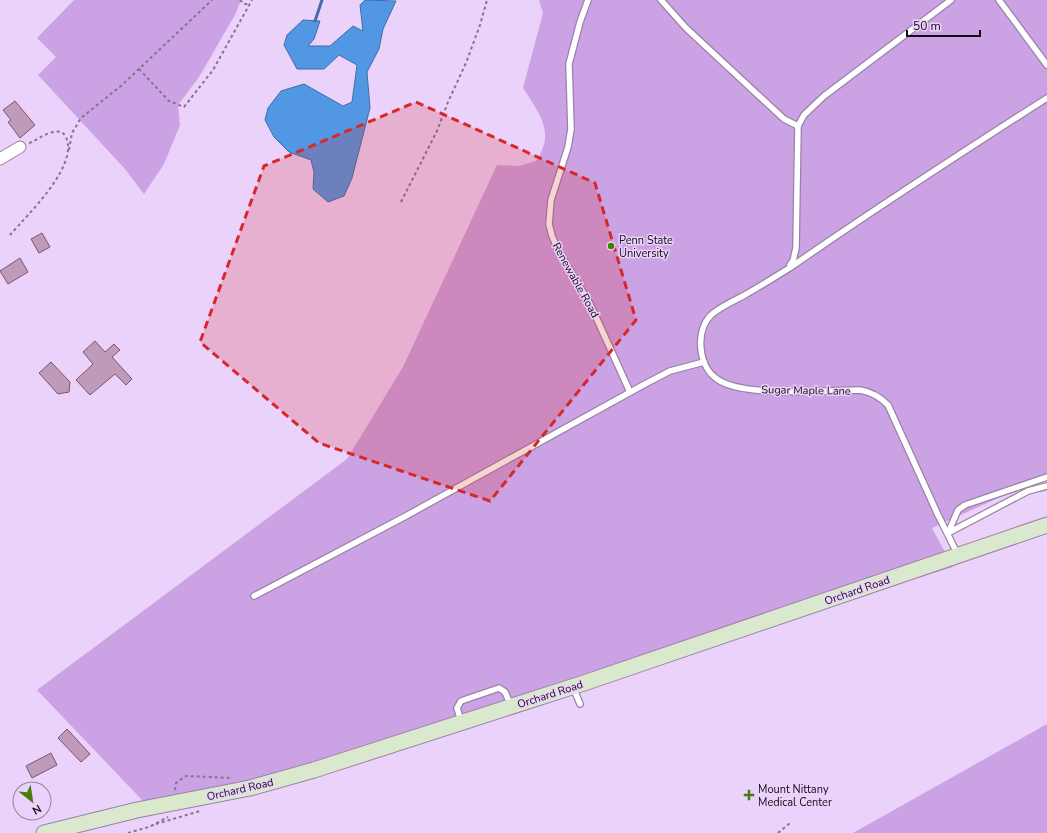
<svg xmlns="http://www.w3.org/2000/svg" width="1047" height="833" font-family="'Nunito Sans',sans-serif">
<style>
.green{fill:#cba2e4}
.water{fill:#5297e4;stroke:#406da7}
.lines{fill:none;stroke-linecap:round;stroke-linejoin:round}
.stream{stroke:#406da7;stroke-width:3}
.building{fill:#c09ab9;stroke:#785672}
.lane-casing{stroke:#9982a7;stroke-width:8}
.street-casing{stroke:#9982a7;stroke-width:13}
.secondary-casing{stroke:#9982a7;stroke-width:17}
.path{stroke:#85738f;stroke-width:2;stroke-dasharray:3 3;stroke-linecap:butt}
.lane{stroke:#fff;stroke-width:5.5}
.street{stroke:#fff;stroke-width:11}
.secondary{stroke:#dae9ce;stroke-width:15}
.marked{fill:#d62828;fill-opacity:0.2;stroke:#d62828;stroke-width:3;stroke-dasharray:8 5;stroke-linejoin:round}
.poi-dot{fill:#487b0a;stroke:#ebd2fa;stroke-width:1.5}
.labels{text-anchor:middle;stroke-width:3;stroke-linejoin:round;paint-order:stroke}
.poi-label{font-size:11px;fill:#150c1a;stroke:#ebd2fa;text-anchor:start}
.street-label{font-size:11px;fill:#150c1a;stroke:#ebd2fa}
</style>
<rect width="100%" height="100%" fill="#ebd2fa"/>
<!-- green -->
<g class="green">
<path d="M74 0H241L235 15 199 77 178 105 180 125 164 164 144 194 125 169 38 75 56 57 37 38Z"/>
<path d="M539 0H1047V478L1040 479 932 528 953 567 147 817 143 801 37 690 347 459 403 367 497 165 519 166 536 161C556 133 539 113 523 88L543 13Z"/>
<path d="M1047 724V833H853Z"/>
</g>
<!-- water -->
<path class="water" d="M365 0 396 1 383 29 379 49 367 72 370 108 352 178 344 196 328 202 313 189 314 172 311 160 289 152 274 137 265 120 268 108 281 91 304 84 343 106 352 102 357 65 339 55 324 69H297L284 45 287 35 303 20 320 21 314 39 308 46H330L353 26 363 31 360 5Z"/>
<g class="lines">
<!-- stream -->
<path class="stream" d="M315 21 322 0"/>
</g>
<!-- building -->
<g class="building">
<path d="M15 101 35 125 20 138 8 122 11 120 3 110Z"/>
<path d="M42 233 50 247 39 253 31 239Z"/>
<path d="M20 258 28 272 8 284 0 271Z"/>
<path d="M95 341 105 352 114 344 120 350 112 357 132 379 126 385 115 374 90 395 76 380 93 364 83 352Z"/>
<path d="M51 362 70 382 69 392 58 394 39 373Z"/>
<path d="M67 729 90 754 81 762 58 738Z"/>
<path d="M51 753 57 765 32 778 26 766Z"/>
</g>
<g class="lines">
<!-- lane casing -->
<g class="lane-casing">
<g id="lane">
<path d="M588 0 580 22 569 64 571 129 568 147 551 200 549 224 552 236 559 252 590 304 630 392"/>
<path d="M661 0 686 28 784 119 798 126"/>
<path d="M999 0 1047 65"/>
<path d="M790 265 793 261 796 248 798 126 804 115 824 96 951 0"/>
<path d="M948 533 958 510 965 505 1047 477"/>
<path d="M948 533 1028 491 1047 486"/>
<path d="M958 555 938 515 888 405C880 397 872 392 860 390 826 390 743 398 717 379 698 366 695 331 711 315 720 307 733 301 743 296 759 287 775 277 791 267 875 209 961 153 1047 98"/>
<path d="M254 596 404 517 645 384 670 371 704 362"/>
<path d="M573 687 580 704"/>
<path d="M461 721 457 708 461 701 499 688 505 692 511 706"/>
</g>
</g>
<!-- street casing -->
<g class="street-casing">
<path id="street" d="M0 159 20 147"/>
</g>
<!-- secondary casing -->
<g class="secondary-casing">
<path id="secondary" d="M44 833 137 810 250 788 314 770 584 683 1047 525"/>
</g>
<!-- path -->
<g class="path">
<path d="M240 0 244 4H249"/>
<path d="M139 69 169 101 184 107 213 70 252 0"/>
<path d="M69 150 72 133 81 118 122 85 212 0"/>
<path d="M401 202 437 131 448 102 466 63 480 25 487 0"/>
<path d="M10 235C28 214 79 166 66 137 59 123 37 140 28 144"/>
<path d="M175 790 176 783 186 776 232 778"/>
<path d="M156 824 200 811"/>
<path d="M151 826 168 817"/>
<path d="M128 833 152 826"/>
<path d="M778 833 790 823"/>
</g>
<!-- lane -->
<use href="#lane" class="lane"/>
<!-- street -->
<use href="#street" class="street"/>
<!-- secondary -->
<use href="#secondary" class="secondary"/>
</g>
<!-- marked area -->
<path class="marked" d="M416 102 595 183 636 320 490 501 319 443 200 342 264 166Z"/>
<!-- markers -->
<g class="poi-dot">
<circle cx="611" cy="246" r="4"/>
<path d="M747 789h4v4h4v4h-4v4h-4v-4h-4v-4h4z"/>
</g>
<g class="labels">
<!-- poi labels -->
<g class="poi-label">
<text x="619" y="244">Penn State<tspan x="619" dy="13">University</tspan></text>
<text x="758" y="793">Mount Nittany<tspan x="758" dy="13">Medical Center</tspan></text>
</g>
<!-- street labels -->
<g class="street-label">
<text transform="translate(576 280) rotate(61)" y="4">Renewable Road</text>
<text transform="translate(806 390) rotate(1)" y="4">Sugar Maple Lane</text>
<text transform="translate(857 590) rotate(-19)" y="4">Orchard Road</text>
<text transform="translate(550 694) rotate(-18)" y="4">Orchard Road</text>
<text transform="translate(240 789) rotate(-13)" y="4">Orchard Road</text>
</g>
</g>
<!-- north arrow -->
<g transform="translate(32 801) rotate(150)"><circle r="19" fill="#ebd2fa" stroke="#9583a0"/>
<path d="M0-3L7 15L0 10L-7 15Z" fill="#487b0a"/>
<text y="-6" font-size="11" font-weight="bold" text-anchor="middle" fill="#150c1a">N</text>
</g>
<!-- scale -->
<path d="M907 30v6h73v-6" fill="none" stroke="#150c1a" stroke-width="2"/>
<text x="913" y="30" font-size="12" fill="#150c1a" stroke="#ebd2fa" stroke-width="3" paint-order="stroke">50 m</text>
</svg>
